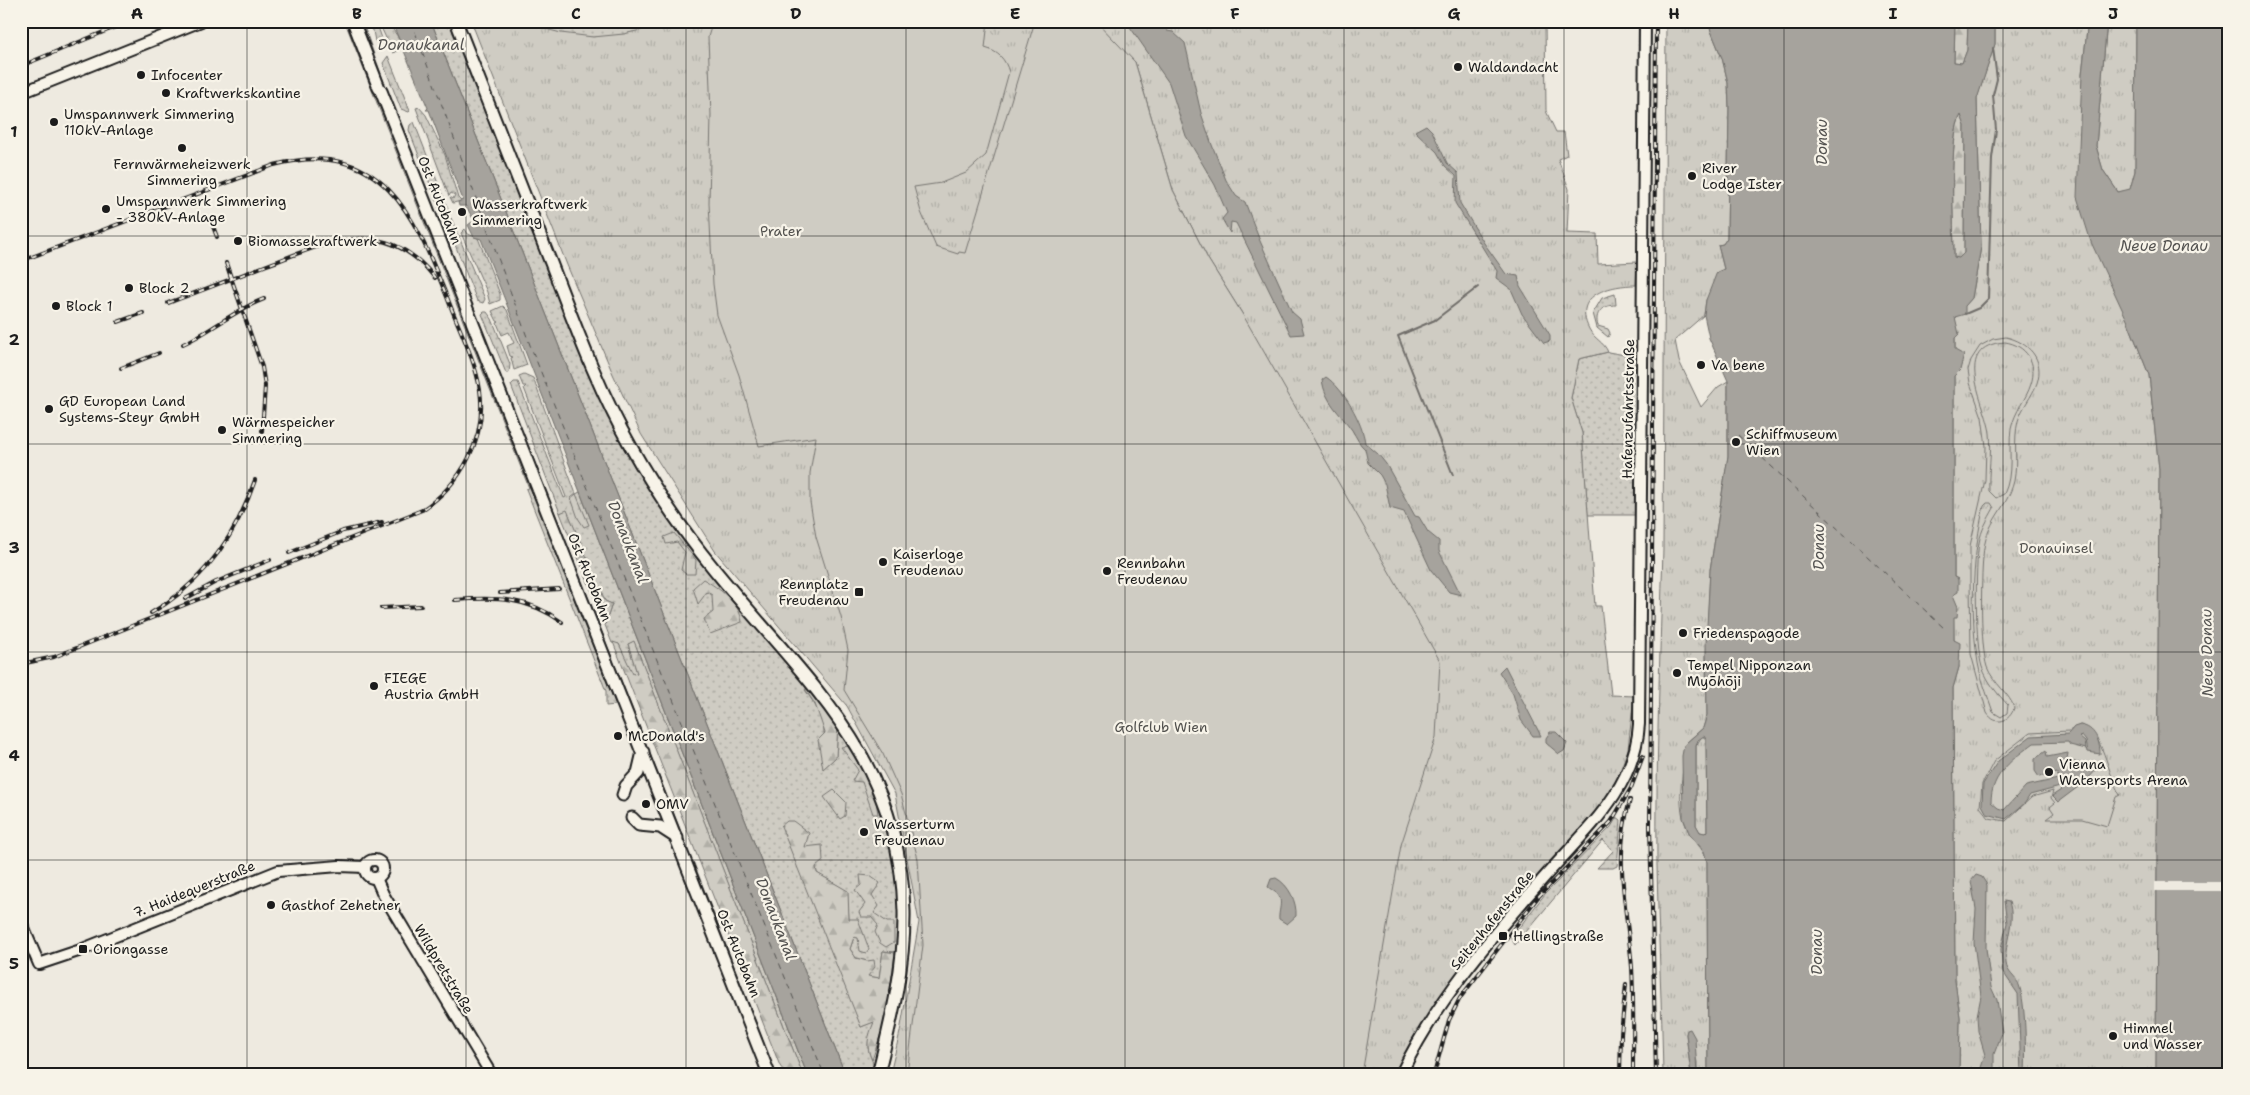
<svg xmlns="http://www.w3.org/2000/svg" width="2250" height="1095" font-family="'Shantell Sans',sans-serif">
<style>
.grass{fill:url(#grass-dots);stroke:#767470}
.forest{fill:url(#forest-firs);stroke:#767470}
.park{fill:url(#park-tufts);stroke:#767470}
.pitch{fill:#cfccc3;stroke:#767470;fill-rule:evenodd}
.water{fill:#a6a39d;stroke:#6f6d69;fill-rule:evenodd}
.pier{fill:#eeeae0}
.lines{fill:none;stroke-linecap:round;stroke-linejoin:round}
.stream{stroke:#6f6d69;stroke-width:2}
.ferry{stroke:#535250;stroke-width:1;stroke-dasharray:6 5;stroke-linecap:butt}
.major-casing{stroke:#1c1c1c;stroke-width:14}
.highway-casing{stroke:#1c1c1c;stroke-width:15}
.major{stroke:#f7f3e8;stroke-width:10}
.highway{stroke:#f7f3e8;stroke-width:11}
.rail-casing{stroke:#1c1c1c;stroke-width:4}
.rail{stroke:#f7f3e8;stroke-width:2;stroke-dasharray:5.5;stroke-linecap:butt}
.grid{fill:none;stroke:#1c1c1c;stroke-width:1;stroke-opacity:0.55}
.poi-dot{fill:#1c1c1c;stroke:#f7f3e8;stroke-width:2}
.labels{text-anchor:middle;stroke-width:4.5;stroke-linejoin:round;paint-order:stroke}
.poi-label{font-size:14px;fill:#1c1c1c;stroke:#f7f3e8;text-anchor:start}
.street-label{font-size:14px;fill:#1c1c1c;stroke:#f7f3e8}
.park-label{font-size:14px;fill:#52514e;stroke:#f7f3e8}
.water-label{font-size:15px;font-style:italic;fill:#535250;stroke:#f7f3e8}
.neatline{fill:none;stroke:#1c1c1c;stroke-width:2}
.grid-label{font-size:16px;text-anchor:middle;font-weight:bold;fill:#1c1c1c}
</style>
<defs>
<pattern id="grass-dots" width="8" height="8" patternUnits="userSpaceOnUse" patternTransform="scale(1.25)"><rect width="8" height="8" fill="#cfccc3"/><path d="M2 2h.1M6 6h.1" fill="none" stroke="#b1afa7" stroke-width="1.8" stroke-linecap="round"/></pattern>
<pattern id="forest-firs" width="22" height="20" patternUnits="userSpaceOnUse" patternTransform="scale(1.25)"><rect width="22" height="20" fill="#cfccc3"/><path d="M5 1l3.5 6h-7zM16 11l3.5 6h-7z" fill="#b1afa7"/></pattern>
<pattern id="park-tufts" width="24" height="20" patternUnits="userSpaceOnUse" patternTransform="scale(1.25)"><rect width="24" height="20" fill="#cfccc3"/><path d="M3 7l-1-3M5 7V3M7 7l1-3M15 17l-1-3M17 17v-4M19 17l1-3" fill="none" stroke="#b1afa7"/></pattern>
</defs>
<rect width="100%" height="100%" fill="#eeeae0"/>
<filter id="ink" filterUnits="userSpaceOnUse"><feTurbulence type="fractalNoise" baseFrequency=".02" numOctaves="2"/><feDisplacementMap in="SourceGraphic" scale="10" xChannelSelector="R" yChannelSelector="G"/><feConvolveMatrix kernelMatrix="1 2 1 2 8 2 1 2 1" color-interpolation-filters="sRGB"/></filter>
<g filter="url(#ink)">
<!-- grass -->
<g class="grass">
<path d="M341 21H348L616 705 606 706V691L526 489 529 488 345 22Z"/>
<path d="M358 21H362L384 82 687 847 607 653 609 652H607L598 629 599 628H598L588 600 572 564 574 562H572L571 557H569L524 443 526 441H524Z"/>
<path d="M371 21H387L398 37 401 49 393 53 379 23 377 24 385 47H382L375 41Z"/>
<path d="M431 21H450L581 354C609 419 641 480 682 537 721 592 769 640 814 690H805C827 720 826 734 823 769L836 757 838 724 877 796 893 854 898 908 897 952 883 951 879 978 867 976V961L856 958 850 949 854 937H858L866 953 849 919 847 891 817 873 816 867 793 821 861 1027 875 1021C864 1048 867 1049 878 1074H845Z"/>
<path d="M516 21H678C654 27 628 35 603 37 573 39 544 30 516 21Z"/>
<path d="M388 56 410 111 409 112 401 109 383 63Z"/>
<path d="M419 107 426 115 445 155 458 198 461 201 453 203 450 197 453 199 455 195 451 193 449 196 416 108Z"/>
<path d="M414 122 450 214 441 212 409 130 410 125Z"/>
<path d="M451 218 485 299 483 303 477 301 447 224Z"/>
<path d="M465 229 468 234 478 238 500 294V300L490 304 487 292 461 233Z"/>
<path d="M1615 294 1616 305C1602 305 1594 313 1598 326L1608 329 1610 333 1608 337 1597 328 1593 313 1602 298Z"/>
<path d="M503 306 507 310 527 365 514 370 511 358 513 357 510 356 507 346 514 343 509 332 502 335 497 323 499 322 497 321 492 311Z"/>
<path d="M484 312H487L492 319 510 364 509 373H506L482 314Z"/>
<path d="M1630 349 1636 350V515H1588L1582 433 1571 398 1579 359 1608 352 1625 355Z"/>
<path d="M524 374 533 378 576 494 580 492 807 1074H803L801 1070 634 642 628 644 637 673 632 674 619 644 612 643 605 625 612 604 605 601 567 511 560 513 511 385 514 382H518L564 498 566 497 524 388 526 386H523L519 376Z"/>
<path d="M1617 817 1621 820 1617 866 1613 868H1597L1613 851 1603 840 1515 945 1511 938 1545 894 1611 827Z"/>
<path d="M691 861H693L776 1074H774Z"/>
</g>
<!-- forest -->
<g class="forest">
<path d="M1955 21H1968L1967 50 1962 63 1954 62Z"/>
<path d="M1961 114 1965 126 1964 253 1959 259 1954 257C1954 225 1948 139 1961 114Z"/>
<path d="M576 494 589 525 584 527 578 518 571 498Z"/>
<path d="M567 510 605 601 612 604 605 624 560 513Z"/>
<path d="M674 533 696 560 695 574H686L681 570 685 552 677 542 666 544 664 537Z"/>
<path d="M703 579C719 588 740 603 742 622L710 634 704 619 713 612 712 595 707 592 698 604 693 588Z"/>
<path d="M634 641 801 1070 803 1074H786L780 1066 613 642 619 644 633 674 637 673 628 644Z"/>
<path d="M805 689 814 690 838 724 836 757 823 769 818 740 825 733 815 704Z"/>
<path d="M850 746 875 795 878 814H873L862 782 852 781 858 770 841 747Z"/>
<path d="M834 790 846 802 845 816 840 819 824 797Z"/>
<path d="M787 821H793L809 833 805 847 822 845 823 861 816 867 817 873 848 891 849 919H858L869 949 866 953 860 951 858 938 854 937 850 949 856 958 867 961 874 960 875 967 868 976 879 978 883 951 895 953 886 1018 872 1060C865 1045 868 1037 874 1022L861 1027 781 826Z"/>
<path d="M860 875 870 876 880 883 872 895 879 906 874 913 887 922H894V942L886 947 880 943 875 932 878 925 871 917H861L859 912 865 904 855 890 861 885Z"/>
</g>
<!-- park -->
<g class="park">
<path d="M471 21H516L561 33 593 37 624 34 678 21H1545L1546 111 1556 132H1564L1567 155 1558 159 1569 189 1567 233 1597 234 1598 264 1637 262 1636 285C1613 285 1571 293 1589 329 1594 339 1604 342 1608 352L1579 359 1571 398 1582 433 1595 606H1601L1611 695 1634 696 1628 749 1618 777 1604 801 1515 904 1491 926 1470 953 1472 955 1397 1074H1353L1243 315 1208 259 1173 190 1135 62 941 1074H890L900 1032 919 922 895 794 847 706 715 551 641 434 613 374 567 265Z"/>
<path d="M1666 21H1707L1722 58 1728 83 1729 107 1727 238 1723 244 1718 245 1724 269 1706 300 1704 315 1675 340 1679 361 1701 407 1718 387 1728 381V456L1710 570 1706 658 1707 715 1703 728 1687 742C1684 768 1675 800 1686 826 1691 840 1704 847 1707 862L1708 1074H1697V1062L1689 1029 1686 1034 1691 1074H1663C1662 1004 1658 934 1657 865 1656 759 1660 654 1663 549Z"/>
<path d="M1995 21H2088L2082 74 2128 322 2149 375 2159 469 2156 1074H1959L1960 1017 1955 981 1953 688 1959 667 1954 640 1953 595 1958 579 1954 577V375L1960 370 1955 350V317L1972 298 1981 247 1977 98 1995 44Z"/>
<path d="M2107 21H2136L2135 171 2130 190 2118 192 2103 170 2096 146Z"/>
<path d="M1702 736 1706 739 1707 831 1705 833 1700 832 1696 825V746Z"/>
</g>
<!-- pitch -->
<g class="pitch">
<path d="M723 21H988L985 48C999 52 1005 59 1009 72L986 155 966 173 941 183 914 187 921 212 936 247 958 254 959 252 965 253 1035 21H1096L1135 62 1173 190 1208 259 1243 315 1440 661 1436 737 1401 845 1362 1074H907L923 945 918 859 901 794 883 754 844 690 848 650 841 617 816 537 810 502V473L816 437 759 446 739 375 717 315 713 284 709 203 711 115 708 37 712 24Z"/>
<path d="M2006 337C2028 342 2045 359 2037 383 2032 397 2022 407 2018 421 2013 441 2018 461 2014 481 2007 510 1985 520 1983 557 1981 582 1980 645 1987 667 1993 683 2011 695 2014 708 2010 721 1996 727 1987 713L1971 654 1970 581V546L1985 480 1986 446 1982 417 1970 383 1968 370 1971 360 1980 346 1993 339ZM2005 342C2026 345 2038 363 2031 384 2026 400 2015 410 2011 429 2008 451 2014 473 2004 494L1996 498 1989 491C1988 472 1992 453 1990 433 1986 403 1950 346 2005 342ZM1987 503H1991L1994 508C1988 519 1981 530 1979 543 1975 567 1975 645 1982 667 1988 683 1997 693 2008 705L2007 713 2001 717 1993 712C1987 694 1979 675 1977 656 1970 611 1973 551 1984 506Z"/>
<path d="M2080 725C2103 729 2108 776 2120 795L2116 797 2107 826 2082 819H2046L2054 813 2050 807 2055 803 2051 798 2053 791 2032 797 2006 821 1989 818 1980 807 1982 784 1994 761 2030 733 2069 731Z"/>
</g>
<!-- water -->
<g class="water">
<path d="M394 21H431L845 1074H807L520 338 481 239 474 237 468 225 472 222 476 224 466 206H459L458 202 463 200 429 110H426L428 108 393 25Z"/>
<path d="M1129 21H1165L1167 31 1173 32 1185 43 1201 113 1212 145 1226 180 1236 196 1245 202 1260 241 1292 312 1300 319 1304 334 1291 335 1236 223 1231 222 1230 233 1222 219 1227 213 1215 185 1186 136 1169 83 1130 27Z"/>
<path d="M1707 21H1955L1954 62 1962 63 1967 50 1968 21H1995V44L1977 99 1981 247 1972 298 1965 306V314L1955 317 1959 334 1955 338V350L1964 355 1960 370 1954 376V577L1958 579V592L1953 595 1958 607 1957 617H1954V640L1960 643 1959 667 1953 688 1955 981 1960 1017 1959 1074H1708L1707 862 1704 851 1690 835 1683 818 1682 756 1684 745 1703 728 1707 715 1706 644 1710 570 1728 456V381L1709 338 1704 315 1706 300 1717 272 1724 269 1718 245 1723 244 1727 238 1729 107 1728 83 1722 58ZM1961 115 1965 126 1964 253 1959 258 1954 257C1954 229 1948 134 1961 115ZM1704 736 1706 739 1707 831 1705 833 1700 832 1696 825V746L1698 740Z"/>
<path d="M2088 21H2107L2096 146 2103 170 2118 192 2130 189 2135 171 2136 21H2229V1074H2156L2159 469 2149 375 2128 322 2091 242 2077 197 2082 74Z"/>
<path d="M1426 125 1432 131 1447 163 1458 173 1460 203 1484 243 1506 274 1518 276 1520 286 1550 335V341L1544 343 1522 314 1511 289 1496 278 1497 271 1455 203 1456 176 1445 166 1437 152 1415 131Z"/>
<path d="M1326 377C1343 388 1363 423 1365 443L1378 454 1386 464 1415 516 1419 517 1428 532 1439 541V551L1461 595 1449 592 1431 570 1404 512 1390 508 1385 484 1380 475 1368 463 1365 449C1359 444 1357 438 1352 430 1340 413 1325 402 1322 380Z"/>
<path d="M1505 666 1541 736H1533L1521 720 1513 694 1499 672Z"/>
<path d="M2080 725C2095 727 2100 741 2100 754L2088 752 2086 741 2082 736 2079 737 2085 742 2086 749 2070 745 2068 742 2034 743C2014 758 1991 774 1991 802L1998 808 2004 810 2026 786 2058 779 2057 773 2039 777 2035 771V759L2046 751 2047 757 2068 753 2067 760 2098 768 2086 781 2058 802 2052 796 2061 790 2060 787 2030 795 2025 803 2006 819 1987 814 1982 805 1983 784 1998 761 2031 736 2068 734 2074 727Z"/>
<path d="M1550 732H1556L1567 743 1564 751 1559 754 1546 743V738Z"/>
<path d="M1976 875 1982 877 1987 885 1986 948 1991 987 1997 1000 2002 1033 1994 1054V1074H1979L1985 1055 1978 1031 1977 1016 1981 996 1974 943 1976 909 1971 881Z"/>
<path d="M1276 878C1289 885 1297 902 1296 916L1287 924 1279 919C1278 910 1285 899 1275 892 1273 890 1270 889 1268 887L1271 879Z"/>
<path d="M2004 901 2009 902C2016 922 2004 942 2006 963 2007 973 2016 977 2019 985 2026 1004 2026 1053 2025 1074H2021L2018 994 2003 972 2002 965 2001 949 2007 923Z"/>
<path d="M1690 1029 1695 1038 1697 1074H1691L1686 1034 1687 1030Z"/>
</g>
<!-- pier -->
<rect class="pier" x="2155" y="882" width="74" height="9"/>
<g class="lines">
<!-- stream -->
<g class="stream">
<path d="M1965 314 1979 308 1988 299 1992 158 1996 130 1993 95 1997 79 1993 48"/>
<path d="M1453 475 1398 336 1435 320 1478 287"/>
</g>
<!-- ferry -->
<g class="ferry">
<path d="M411 21 530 345 824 1074"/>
<path d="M1738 435 1945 629"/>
</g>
<!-- major casing -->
<g class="major-casing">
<g id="major">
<path d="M21 93 201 21"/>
<circle cx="374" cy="869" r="9"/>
<path d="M376 878 383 894 491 1074"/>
<path d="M21 922 39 964 78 951 278 871 339 866 365 867"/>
<path d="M1401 1074C1435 1003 1489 939 1541 881 1582 833 1635 792 1639 724L1645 21"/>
</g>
</g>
<!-- highway casing -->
<g class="highway-casing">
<g id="highway">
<path d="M353 21 379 88"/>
<path d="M456 21C488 102 519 183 551 263 575 325 598 389 631 447 655 490 683 531 714 569 804 680 900 755 904 911 905 966 891 1021 878 1074"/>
<path d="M381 91 769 1074"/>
<path d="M623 795 626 786 638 773 643 752"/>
<path d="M632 818 639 825 660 827 677 838"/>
</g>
</g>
<!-- major -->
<use href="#major" class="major"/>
<!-- highway -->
<use href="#highway" class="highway"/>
<!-- rail casing -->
<g class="rail-casing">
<g id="rail">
<path d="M1656 21 1650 827 1656 1074"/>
<path d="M21 66 130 21"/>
<path d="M211 221 217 237"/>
<path d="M21 261 274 165C382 137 414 215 447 297 458 327 475 358 480 390 487 439 461 484 422 510L54 657 21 664"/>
<path d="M226 263 262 367 265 386 262 431"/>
<path d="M168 303C201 291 234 278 267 265 329 242 385 214 435 278"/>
<path d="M118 322 143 313"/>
<path d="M183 344C212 331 234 310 264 299"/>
<path d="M121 368 159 353"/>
<path d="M289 553 343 531 382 522"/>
<path d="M500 593 559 589"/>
<path d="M185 599 216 582 270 560"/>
<path d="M455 600C495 597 528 597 562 622"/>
<path d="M381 608 421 606"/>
<path d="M151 613C203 583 236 536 255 480"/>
<path d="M1630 800C1613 856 1627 910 1632 967 1634 1002 1633 1038 1633 1074"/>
<path d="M1434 1074 1449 1020 1460 998 1538 897 1611 822 1631 788 1643 756"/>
<path d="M1620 1074 1621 1034 1626 984"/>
</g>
</g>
<!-- rail -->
<use href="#rail" class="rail"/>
</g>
</g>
<!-- grid -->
<path class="grid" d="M247 21V1074M466 21V1074M686 21V1074M906 21V1074M1125 21V1074M1344 21V1074M1564 21V1074M1784 21V1074M2003 21V1074M21 236H2229M21 444H2229M21 652H2229M21 860H2229"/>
<!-- markers -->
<g class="poi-dot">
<circle cx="1458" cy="67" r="5"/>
<circle cx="141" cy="75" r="5"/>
<circle cx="166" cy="93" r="5"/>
<circle cx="54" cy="122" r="5"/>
<circle cx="182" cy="148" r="5"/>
<circle cx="1692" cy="176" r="5"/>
<circle cx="106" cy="209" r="5"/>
<circle cx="462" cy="212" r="5"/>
<circle cx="238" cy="241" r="5"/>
<circle cx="129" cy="288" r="5"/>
<circle cx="56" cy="306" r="5"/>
<circle cx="1701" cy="365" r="5"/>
<circle cx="49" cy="409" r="5"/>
<circle cx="222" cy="430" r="5"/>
<circle cx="1736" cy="442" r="5"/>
<circle cx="883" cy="562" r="5"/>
<circle cx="1107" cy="571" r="5"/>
<rect x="854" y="587" width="10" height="10" rx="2.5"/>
<circle cx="1683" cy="633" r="5"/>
<circle cx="1677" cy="673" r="5"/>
<circle cx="374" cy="686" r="5"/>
<circle cx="618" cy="736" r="5"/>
<circle cx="2049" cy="772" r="5"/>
<circle cx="646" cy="804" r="5"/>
<circle cx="864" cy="832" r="5"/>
<circle cx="271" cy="905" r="5"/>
<rect x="1498" y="931" width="10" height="10" rx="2.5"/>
<rect x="78" y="944" width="10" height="10" rx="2.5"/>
<circle cx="2113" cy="1036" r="5"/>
</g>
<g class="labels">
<!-- poi labels -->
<g class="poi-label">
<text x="1468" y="72">Waldandacht</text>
<text x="151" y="80">Infocenter</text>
<text x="176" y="98">Kraftwerkskantine</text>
<text x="64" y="119">Umspannwerk Simmering<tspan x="64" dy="16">110kV-Anlage</tspan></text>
<text x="182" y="169" text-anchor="middle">Fernwärmeheizwerk<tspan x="182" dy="16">Simmering</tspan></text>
<text x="1702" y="173">River<tspan x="1702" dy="16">Lodge Ister</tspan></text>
<text x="116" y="206">Umspannwerk Simmering<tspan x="116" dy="16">- 380kV-Anlage</tspan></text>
<text x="472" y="209">Wasserkraftwerk<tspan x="472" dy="16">Simmering</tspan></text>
<text x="248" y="246">Biomassekraftwerk</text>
<text x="139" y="293">Block 2</text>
<text x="66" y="311">Block 1</text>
<text x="1711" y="370">Va bene</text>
<text x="59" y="406">GD European Land<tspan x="59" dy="16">Systems-Steyr GmbH</tspan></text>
<text x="232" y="427">Wärmespeicher<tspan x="232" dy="16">Simmering</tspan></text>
<text x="1746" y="439">Schiffmuseum<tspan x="1746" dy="16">Wien</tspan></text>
<text x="893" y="559">Kaiserloge<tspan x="893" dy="16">Freudenau</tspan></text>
<text x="1117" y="568">Rennbahn<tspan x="1117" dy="16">Freudenau</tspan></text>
<text x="849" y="589" text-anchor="end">Rennplatz<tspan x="849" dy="16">Freudenau</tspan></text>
<text x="1693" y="638">Friedenspagode</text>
<text x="1687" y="670">Tempel Nipponzan<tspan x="1687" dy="16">Myōhōji</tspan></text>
<text x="384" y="683">FIEGE<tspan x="384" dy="16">Austria GmbH</tspan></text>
<text x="628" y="741">McDonald's</text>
<text x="2059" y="769">Vienna<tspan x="2059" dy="16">Watersports Arena</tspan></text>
<text x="656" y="809">OMV</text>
<text x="874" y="829">Wasserturm<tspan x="874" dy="16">Freudenau</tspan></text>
<text x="281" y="910">Gasthof Zehetner</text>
<text x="1513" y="941">Hellingstraße</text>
<text x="93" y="954">Oriongasse</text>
<text x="2123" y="1033">Himmel<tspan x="2123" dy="16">und Wasser</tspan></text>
</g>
<!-- street labels -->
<g class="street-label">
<text transform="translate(440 200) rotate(68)" y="5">Ost Autobahn</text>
<text transform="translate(1628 409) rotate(-89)" y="5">Hafenzufahrtsstraße</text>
<text transform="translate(590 577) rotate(68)" y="5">Ost Autobahn</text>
<text transform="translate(194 889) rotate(-22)" y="5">7. Haidequerstraße</text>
<text transform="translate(1492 920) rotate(-51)" y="5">Seitenhafenstraße</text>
<text transform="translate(739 953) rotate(68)" y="5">Ost Autobahn</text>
<text transform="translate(444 969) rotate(59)" y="5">Wildpretstraße</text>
</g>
<!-- park labels -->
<g class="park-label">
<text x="781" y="236">Prater</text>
<text x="2056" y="553">Donauinsel</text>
<text x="1161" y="732">Golfclub Wien</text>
</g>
<!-- water labels -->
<g class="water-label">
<text x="421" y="50">Donaukanal</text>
<text transform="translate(1822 142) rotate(-90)" y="5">Donau</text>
<text x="2164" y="251">Neue Donau</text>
<text transform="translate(628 542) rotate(69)" y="5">Donaukanal</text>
<text transform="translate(1819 547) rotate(-90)" y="5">Donau</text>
<text transform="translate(2207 653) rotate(-91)" y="5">Neue Donau</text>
<text transform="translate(776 919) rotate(69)" y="5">Donaukanal</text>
<text transform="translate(1817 952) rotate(-90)" y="5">Donau</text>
</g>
</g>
<!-- margin -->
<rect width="2250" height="1095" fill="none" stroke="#f7f3e8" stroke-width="55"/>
<rect x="28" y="28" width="2194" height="1040" class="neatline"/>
<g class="grid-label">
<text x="137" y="19">A</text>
<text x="357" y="19">B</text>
<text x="576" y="19">C</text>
<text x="796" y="19">D</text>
<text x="1015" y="19">E</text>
<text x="1235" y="19">F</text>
<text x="1454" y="19">G</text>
<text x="1674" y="19">H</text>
<text x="1893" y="19">I</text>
<text x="2113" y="19">J</text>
<text x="14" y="137">1</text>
<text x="14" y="345">2</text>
<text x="14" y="553">3</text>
<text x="14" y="761">4</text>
<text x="14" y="969">5</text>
</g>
</svg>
